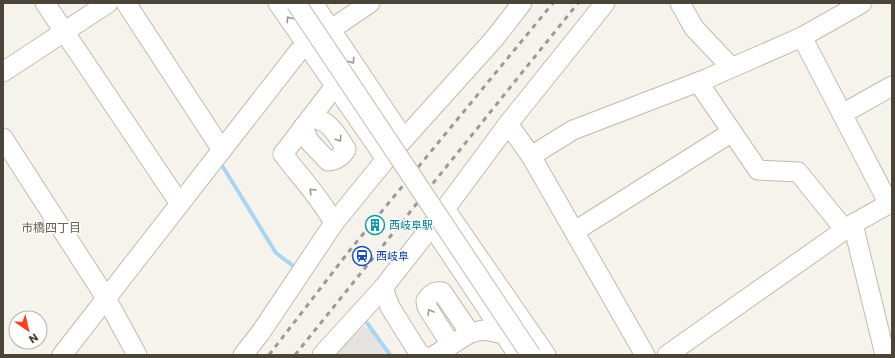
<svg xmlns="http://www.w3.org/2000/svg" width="895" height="358" font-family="Poppins,'Noto Sans JP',sans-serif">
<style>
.parking{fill:#e5e3e0}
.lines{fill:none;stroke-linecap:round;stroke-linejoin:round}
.stream{stroke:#a9d4f2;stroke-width:4}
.minor-casing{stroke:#c2bbae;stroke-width:21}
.minor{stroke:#fff;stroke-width:19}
.rail{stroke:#9a9a9a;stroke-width:3;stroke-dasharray:5 5;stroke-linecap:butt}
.minor-bridge-casing{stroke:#c2bbae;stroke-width:21;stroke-linecap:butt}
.minor-bridge{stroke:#fff;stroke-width:19}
.oneway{stroke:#9c9892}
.labels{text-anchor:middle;stroke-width:3;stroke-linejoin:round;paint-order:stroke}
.culture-label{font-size:11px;fill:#0d838f;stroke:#fff;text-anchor:start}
.transit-label{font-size:11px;fill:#164399;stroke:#fff;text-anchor:start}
.neighbourhood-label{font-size:12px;fill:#6e6250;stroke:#fff}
</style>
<rect width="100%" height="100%" fill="#f6f3ec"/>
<!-- parking -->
<path class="parking" d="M364 326 371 331 386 355H334Z"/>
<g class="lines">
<!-- stream -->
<g class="stream">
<path d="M223 167 276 253 292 265"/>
<path d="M367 323 390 355"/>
</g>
<!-- minor casing -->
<g class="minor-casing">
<g id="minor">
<path d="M45 3 180 204"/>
<path d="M126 3 222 150"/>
<path d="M278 3 386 159"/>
<path d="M313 3 404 139"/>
<path d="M680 3 694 28 731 67"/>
<path d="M802 37 889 204"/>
<path d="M3 72 108 3"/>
<path d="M698 82 758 170 798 172 845 230"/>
<path d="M842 114 892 86"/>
<path d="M508 124 531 156 573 130 706 79 802 37 862 3"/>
<path d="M303 127 309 141 328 161C335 161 343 156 346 149 335 133 331 120 310 118"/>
<path d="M3 138 106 298 137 355"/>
<path d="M531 156 645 355"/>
<path d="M445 209 546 355"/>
<path d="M334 223C320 197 300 177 283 154L335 86"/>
<path d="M853 224 885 355"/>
<path d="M432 226 504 334"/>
<path d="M575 231 732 132"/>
<path d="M383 288 390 307 420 355H422"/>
<path d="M451 345 427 307 426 301C430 294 435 291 442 292L470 333"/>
<path d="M62 355 299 51 370 3"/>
<path d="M243 355 261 332 334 223 386 159 494 39 522 3"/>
<path d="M322 355 383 288 445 209 508 124 605 3"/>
<path d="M435 355 470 333 483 330 504 334 518 355"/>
<path d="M667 355 853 224 892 202"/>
</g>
</g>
<!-- minor -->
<use href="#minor" class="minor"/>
<!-- rail -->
<g class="rail">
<path d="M269 355 350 250 553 3"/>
<path d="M295 355 578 3"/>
</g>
<!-- minor-bridge casing -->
<g class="minor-bridge-casing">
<path id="minor-bridge" d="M296 3 531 355"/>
</g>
<!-- minor-bridge -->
<use href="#minor-bridge" class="minor-bridge"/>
</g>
<!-- one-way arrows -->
<defs><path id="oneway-chevron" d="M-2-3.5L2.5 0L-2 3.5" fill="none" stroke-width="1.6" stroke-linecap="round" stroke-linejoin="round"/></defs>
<g class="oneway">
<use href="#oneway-chevron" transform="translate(289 19) rotate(-124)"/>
<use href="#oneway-chevron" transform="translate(352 61) rotate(56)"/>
<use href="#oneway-chevron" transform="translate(339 139) rotate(56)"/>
<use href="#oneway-chevron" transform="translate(312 191) rotate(-133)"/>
<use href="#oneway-chevron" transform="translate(430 312) rotate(-121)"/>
</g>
<!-- icons -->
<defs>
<g id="building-ring" transform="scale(1)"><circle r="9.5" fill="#fff" stroke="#0f9aa8" stroke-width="1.5"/><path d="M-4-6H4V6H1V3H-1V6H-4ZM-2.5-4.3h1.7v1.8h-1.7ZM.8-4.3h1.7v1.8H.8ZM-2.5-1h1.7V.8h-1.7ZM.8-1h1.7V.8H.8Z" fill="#0f9aa8"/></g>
<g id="station-ring" transform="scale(1)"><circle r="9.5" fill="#fff" stroke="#1a4fb4" stroke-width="1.5"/><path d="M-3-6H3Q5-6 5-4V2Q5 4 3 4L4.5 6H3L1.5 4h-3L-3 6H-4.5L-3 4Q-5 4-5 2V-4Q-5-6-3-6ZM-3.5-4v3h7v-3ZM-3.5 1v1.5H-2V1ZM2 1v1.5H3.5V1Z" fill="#1a4fb4"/></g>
</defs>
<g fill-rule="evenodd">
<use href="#building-ring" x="375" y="225"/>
<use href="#station-ring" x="362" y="256"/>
</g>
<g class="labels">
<!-- culture labels -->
<g class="culture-label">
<text x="389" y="229">西岐阜駅</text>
</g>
<!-- transit labels -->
<g class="transit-label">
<text x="376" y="260">西岐阜</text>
</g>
<!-- neighbourhood labels -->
<g class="neighbourhood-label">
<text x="51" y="232">市橋四丁目</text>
</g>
</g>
<!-- border -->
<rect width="895" height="358" fill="none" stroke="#4b4439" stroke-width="8"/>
<!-- north arrow -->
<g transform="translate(28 330) rotate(146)"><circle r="19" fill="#ffffff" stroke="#b7b4b0"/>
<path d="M0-3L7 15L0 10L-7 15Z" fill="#fc3f1d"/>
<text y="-6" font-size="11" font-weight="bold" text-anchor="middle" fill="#4b4439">N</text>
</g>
</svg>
